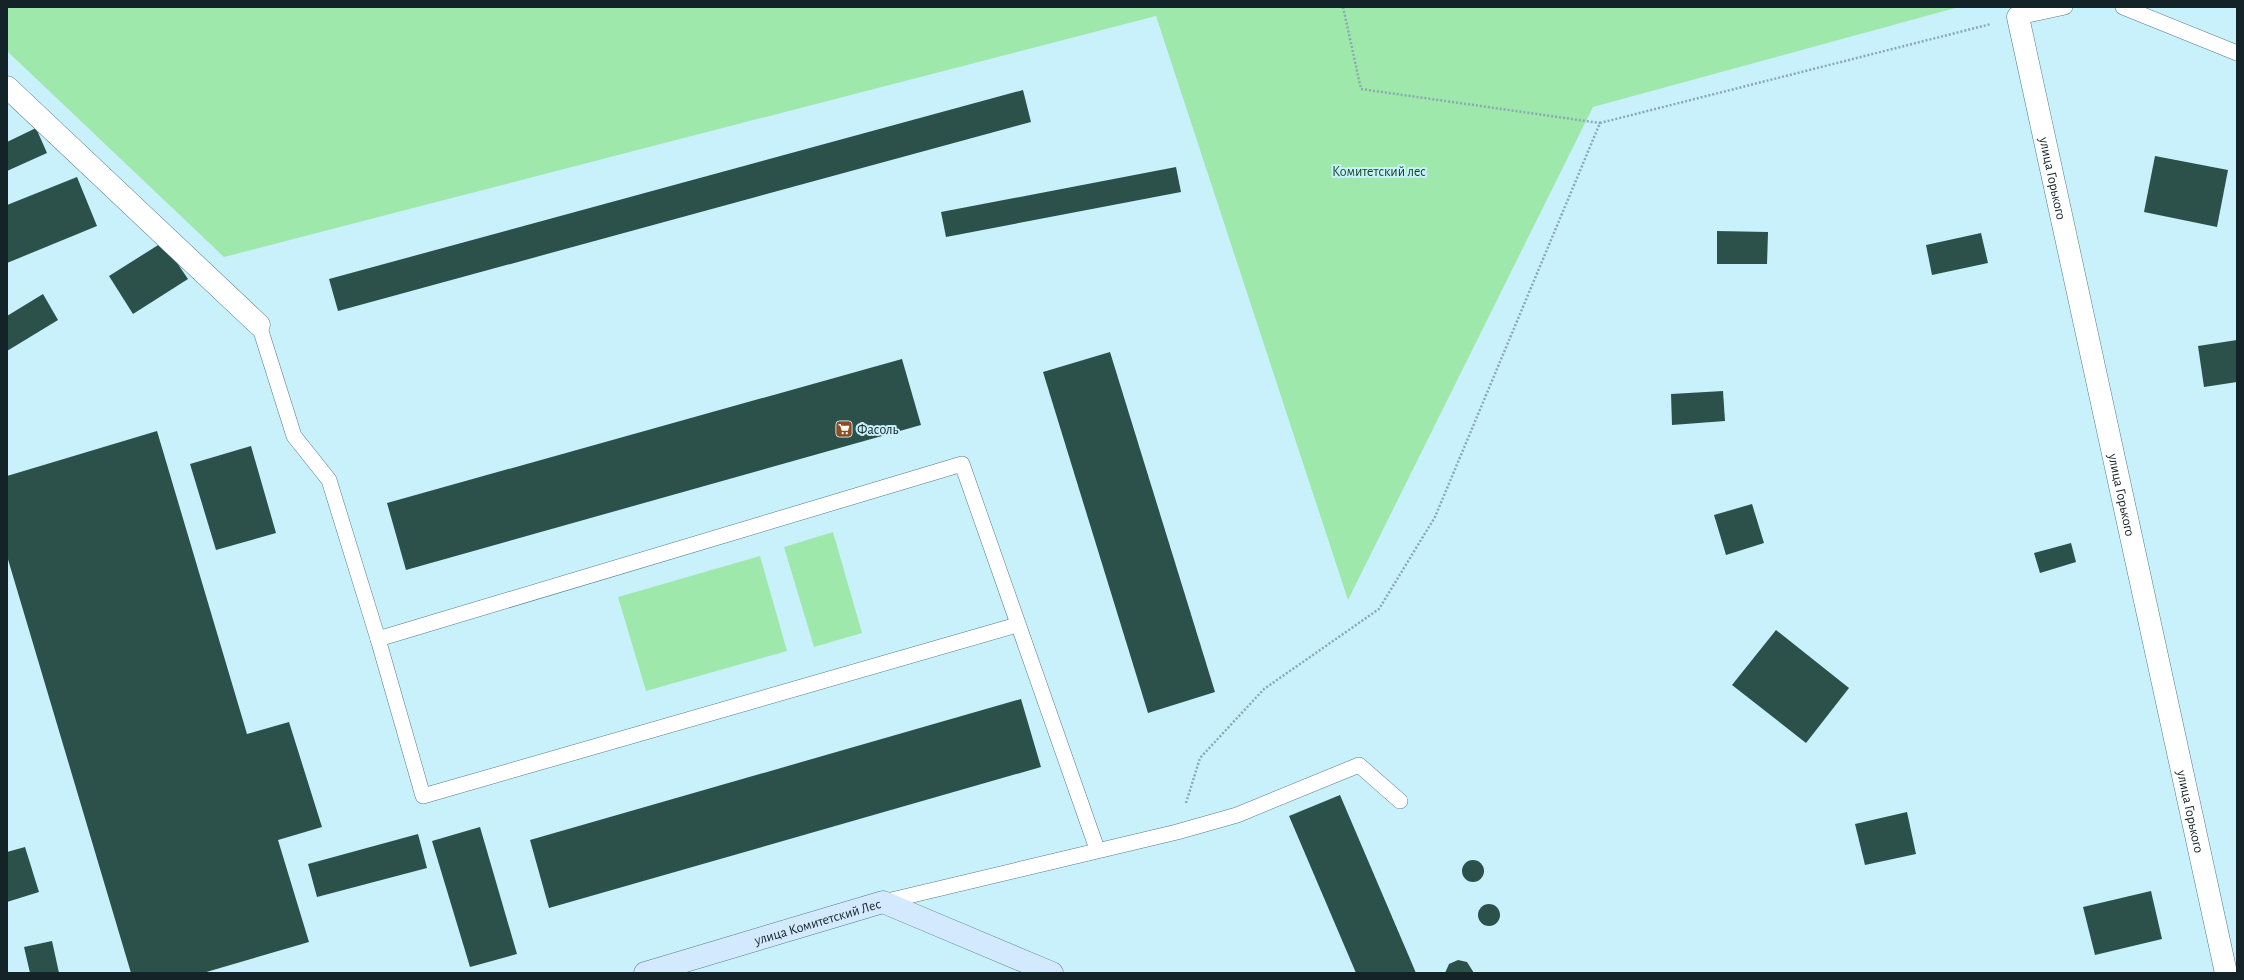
<svg xmlns="http://www.w3.org/2000/svg" width="2244" height="980" font-family="'Alegreya Sans',sans-serif">
<style>
.green{fill:#9fe8ab}
.building{fill:#2c514b}
.lines{fill:none;stroke-linecap:round;stroke-linejoin:round}
.lane-casing{stroke:#557b84;stroke-width:16}
.street-casing{stroke:#557b84;stroke-width:23}
.secondary-casing{stroke:#557b84;stroke-width:23}
.path{stroke:#8aa9b2;stroke-width:2.5;stroke-dasharray:2 2;stroke-linecap:butt}
.lane{stroke:#fff;stroke-width:15}
.street{stroke:#fff;stroke-width:22}
.secondary{stroke:#d3e9fd;stroke-width:22}
.labels{text-anchor:middle;stroke-width:4;stroke-linejoin:round;paint-order:stroke}
.park-label{font-size:14px;fill:#134821;stroke:#c9f1fc}
.street-label{font-size:14px;fill:#142327;stroke:#c9f1fc}
.poi-label{font-size:14px;fill:#142327;stroke:#c9f1fc;text-anchor:start}
</style>
<rect width="100%" height="100%" fill="#c9f1fc"/>
<!-- green -->
<g class="green">
<path d="M7 7H1959L1593 107 1348 600 1156 16 224 257 7 51Z"/>
<path d="M833 532 862 633 814 647 784 547Z"/>
<path d="M760 556 787 651 646 691 618 597Z"/>
</g>
<!-- building -->
<g class="building">
<path d="M1023 90 1031 122 338 311 329 279Z"/>
<path d="M36 128 47 153 7 171V142Z"/>
<path d="M2155 156 2228 170 2217 227 2144 212Z"/>
<path d="M1176 167 1181 192 946 237 941 212Z"/>
<path d="M77 177 97 226 7 263V205Z"/>
<path d="M1717 231 1768 232 1767 264H1717Z"/>
<path d="M1981 233 1988 263 1932 275 1926 245Z"/>
<path d="M163 242 188 279 133 314 109 276Z"/>
<path d="M43 294 58 320 7 351V316Z"/>
<path d="M2237 340V382L2204 387 2198 346Z"/>
<path d="M1110 352 1215 692 1148 713 1043 372Z"/>
<path d="M902 359 921 425 406 570 387 503Z"/>
<path d="M1723 391 1725 421 1672 425 1671 394Z"/>
<path d="M157 431 247 734 289 722 322 827 278 840 309 942 203 973H131L7 556V476Z"/>
<path d="M251 446 276 533 216 550 190 464Z"/>
<path d="M1752 504 1764 543 1726 555 1714 515Z"/>
<path d="M2071 543 2076 562 2040 573 2034 553Z"/>
<path d="M1776 630 1849 688 1806 743 1732 685Z"/>
<path d="M1021 699 1041 767 549 908 530 840Z"/>
<path d="M1340 795 1416 973H1356L1289 816Z"/>
<path d="M1907 812 1916 854 1865 865 1855 824Z"/>
<path d="M480 827 517 954 470 967 432 841Z"/>
<path d="M418 834 427 868 317 897 308 864Z"/>
<path d="M25 847 39 892 7 902V852Z"/>
<circle cx="1473" cy="871" r="11"/>
<path d="M2151 891 2162 939 2095 955 2083 907Z"/>
<circle cx="1489" cy="915" r="11"/>
<path d="M52 941 59 973H30L24 947Z"/>
<path d="M1458 960 1467 962 1474 973H1445L1449 964Z"/>
</g>
<g class="lines">
<!-- lane casing -->
<g class="lane-casing">
<g id="lane">
<path d="M2123 7 2237 53"/>
<path d="M2018 17 2065 7"/>
<path d="M259 325 294 436 329 480 378 639 962 464 1097 849"/>
<path d="M378 639 423 796 1017 625"/>
<path d="M883 902 1177 832 1237 815 1359 765 1400 801"/>
</g>
</g>
<!-- street casing -->
<g class="street-casing">
<g id="street">
<path id="s1" d="M2018 17 2226 973"/>
<path d="M7 87 259 325"/>
</g>
</g>
<!-- secondary casing -->
<g class="secondary-casing">
<g id="secondary">
<path id="s2" d="M645 973 883 902 1052 973"/>
</g>
</g>
<!-- path -->
<g class="path">
<path d="M1343 7 1361 89 1600 123"/>
<path d="M1186 803 1200 758 1264 689 1379 609 1435 517 1600 123 1991 24"/>
</g>
<!-- lane -->
<use href="#lane" class="lane"/>
<!-- street -->
<use href="#street" class="street"/>
<!-- secondary -->
<use href="#secondary" class="secondary"/>
</g>
<!-- icons -->
<defs>
<g id="supermarket-square" transform="scale(0.9)"><rect x="-9" y="-9" width="18" height="18" rx="4" fill="#904b21" stroke="#c9f1fc"/><path d="M-6-5.5h2.5l.6 2H6L4.5 2H-2.5L-4.4-4H-6ZM-1.5 3.2a1.3 1.3 0 1 0 .1 0ZM3 3.2a1.3 1.3 0 1 0 .1 0Z" fill="#fff"/></g>
</defs>
<g fill-rule="evenodd">
<use href="#supermarket-square" x="844" y="429"/>
</g>
<g class="labels">
<!-- park labels -->
<g class="park-label">
<text x="1379" y="176">Комитетский лес</text>
</g>
<!-- street labels -->
<g class="street-label">
<text dy="5" stroke="none"><textPath href="#s1" startOffset="165">улица Горького</textPath></text>
<text dy="5" stroke="none"><textPath href="#s1" startOffset="489">улица Горького</textPath></text>
<text dy="5" stroke="none"><textPath href="#s1" startOffset="813">улица Горького</textPath></text>
<text dy="5" stroke="none"><textPath href="#s2" startOffset="180">улица Комитетский Лес</textPath></text>
</g>
<!-- poi labels -->
<g class="poi-label">
<text x="857" y="434">Фасоль</text>
</g>
</g>
<!-- border -->
<rect width="2244" height="980" fill="none" stroke="#142327" stroke-width="16"/>
</svg>
